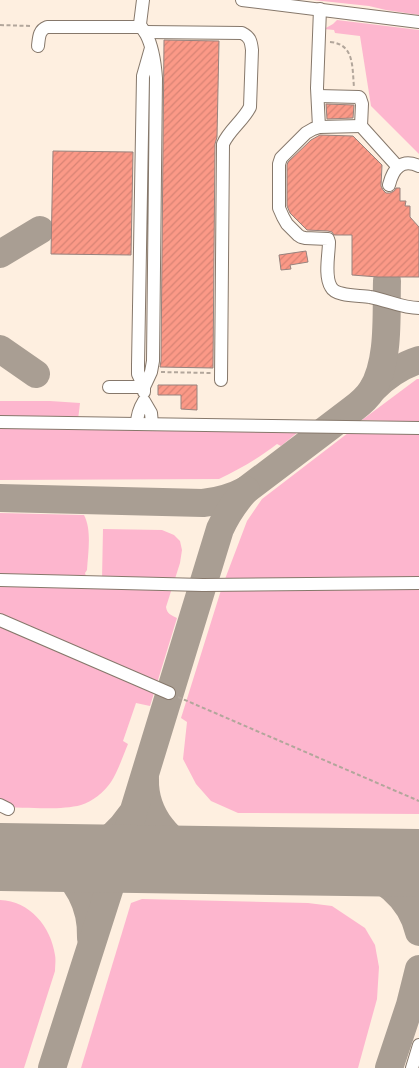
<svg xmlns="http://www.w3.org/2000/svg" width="419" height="1068" font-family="'Open Sans',sans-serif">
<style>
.green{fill:#fdb6ce}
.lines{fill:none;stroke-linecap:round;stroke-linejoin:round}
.taxiway{stroke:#a99e93;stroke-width:28}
.runway{stroke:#a99e93;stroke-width:68}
.building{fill:url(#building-hatch);stroke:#97837e}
.minor-casing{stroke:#86786b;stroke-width:14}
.path{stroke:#b2a69b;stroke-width:2;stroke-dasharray:4 2.5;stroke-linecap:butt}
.minor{stroke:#fff;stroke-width:12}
</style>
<defs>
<pattern id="building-hatch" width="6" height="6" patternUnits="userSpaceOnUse" patternTransform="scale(1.25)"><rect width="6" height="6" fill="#fb9987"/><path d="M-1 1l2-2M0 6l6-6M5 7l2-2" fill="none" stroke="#d78374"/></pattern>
</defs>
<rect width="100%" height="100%" fill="#feefe0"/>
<!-- green -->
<g class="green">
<path d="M313 0H419V15L386 10 369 6Z"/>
<path d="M337 20 419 30V154L371 106 360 36 335 33 334 30 324 29 333 24Z"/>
<path d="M417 379H419V422L362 420Z"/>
<path d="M0 401H50L80 403 78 420 0 418Z"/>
<path d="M0 428 298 432 281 446 277 444C259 458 240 469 219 479L0 480Z"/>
<path d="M348 433 419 434V814L238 813 211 801 196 784 183 759 187 722 181 718 222 587 247 521 262 499Z"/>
<path d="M0 513 84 515C92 530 88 553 87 570L85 573 87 580 102 579 103 529 162 530 174 535 180 541 182 550 180 563 166 607C167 614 171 615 177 618L150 706 136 703 123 741 128 744C123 756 118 771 111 782 104 792 92 802 81 805 59 811 23 807 0 807Z"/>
<path d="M142 899 308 903 332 906 365 928 375 945 379 967 377 999 358 1068H81L131 903Z"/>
<path d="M0 900C30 901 51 927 55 955 56 960 55 966 55 971L24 1068H0Z"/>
</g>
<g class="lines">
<!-- taxiway -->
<g class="taxiway">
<path d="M0 254 40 230"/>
<path d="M0 349 36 374"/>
<path d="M373 389C387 375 400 366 419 360"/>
<path d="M0 498 203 503C219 501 231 498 246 490L353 409C361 403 367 398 372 390 390 362 386 313 387 281"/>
<path d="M145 779C144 814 170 848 204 856 213 859 222 859 231 860"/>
<path d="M30 857C36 858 42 859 48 862 78 875 92 907 91 938"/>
<path d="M49 858C85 853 109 847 130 816"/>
<path d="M341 862C378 873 410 893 419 932"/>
<path d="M52 1068 119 859 220 529C227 514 234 503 246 490"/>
<path d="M389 1068 410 1005 419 969"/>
</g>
<!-- runway -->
<path class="runway" d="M0 857 419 863"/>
</g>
<!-- building -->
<g class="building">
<path d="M164 40 219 41 217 137 215 144 213 368 160 367 161 361Z"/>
<path d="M326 104 354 105 353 118 327 119Z"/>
<path d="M320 135 353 136 382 165 381 186 383 190 386 193H390L394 191 396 188H400V201H406L405 206H410V217L419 227V277H378L352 275V235H334L332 232 328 231 307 230 290 213 287 206V165L288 162 311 140Z"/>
<path d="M53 151 133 152 131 255 51 254Z"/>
<path d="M306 251 308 262 290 265 291 269 281 270 279 255Z"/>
<path d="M158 385H197V410L181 409V395H158Z"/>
</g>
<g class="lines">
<!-- minor casing -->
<g class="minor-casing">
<g id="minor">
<path d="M143 0 140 24C141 28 144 30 146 34 153 47 155 64 156 78L153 361 151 372 144 387 138 374V365L143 76 151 48"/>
<path d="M242 0 419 22"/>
<path d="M145 32 242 33C250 37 251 41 252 50L250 107C243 121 229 130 223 144L221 380"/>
<path d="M38 46C39 37 39 30 47 27H141"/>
<path d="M318 96 359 97 360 98 362 104 361 126 398 167"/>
<path d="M361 126 319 127 313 129 306 133 281 158 279 164V208L283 217 287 224 298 235 301 237 305 238 328 239 329 242C329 254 324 276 331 287 336 297 360 295 370 297 387 300 402 308 419 308"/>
<path d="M319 127 317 88 320 9"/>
<path d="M389 185C393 169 401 158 419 166"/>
<path d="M109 387H144V392"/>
<path d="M0 422 419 428"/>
<path d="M137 424C137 415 139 409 144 401L151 413 152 424"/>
<path d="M0 580 203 585 419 583"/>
<path d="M0 620 169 693"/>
<path d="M0 805 8 809"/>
<path d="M412 1068 419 1045"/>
</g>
</g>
<!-- path -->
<g class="path">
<path d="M0 25 31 26"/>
<path d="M330 42C355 44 352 68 354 87"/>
<path d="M161 372 211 373"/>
<path d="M178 697 419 801"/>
</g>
<!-- minor -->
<use href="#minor" class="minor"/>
</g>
</svg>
